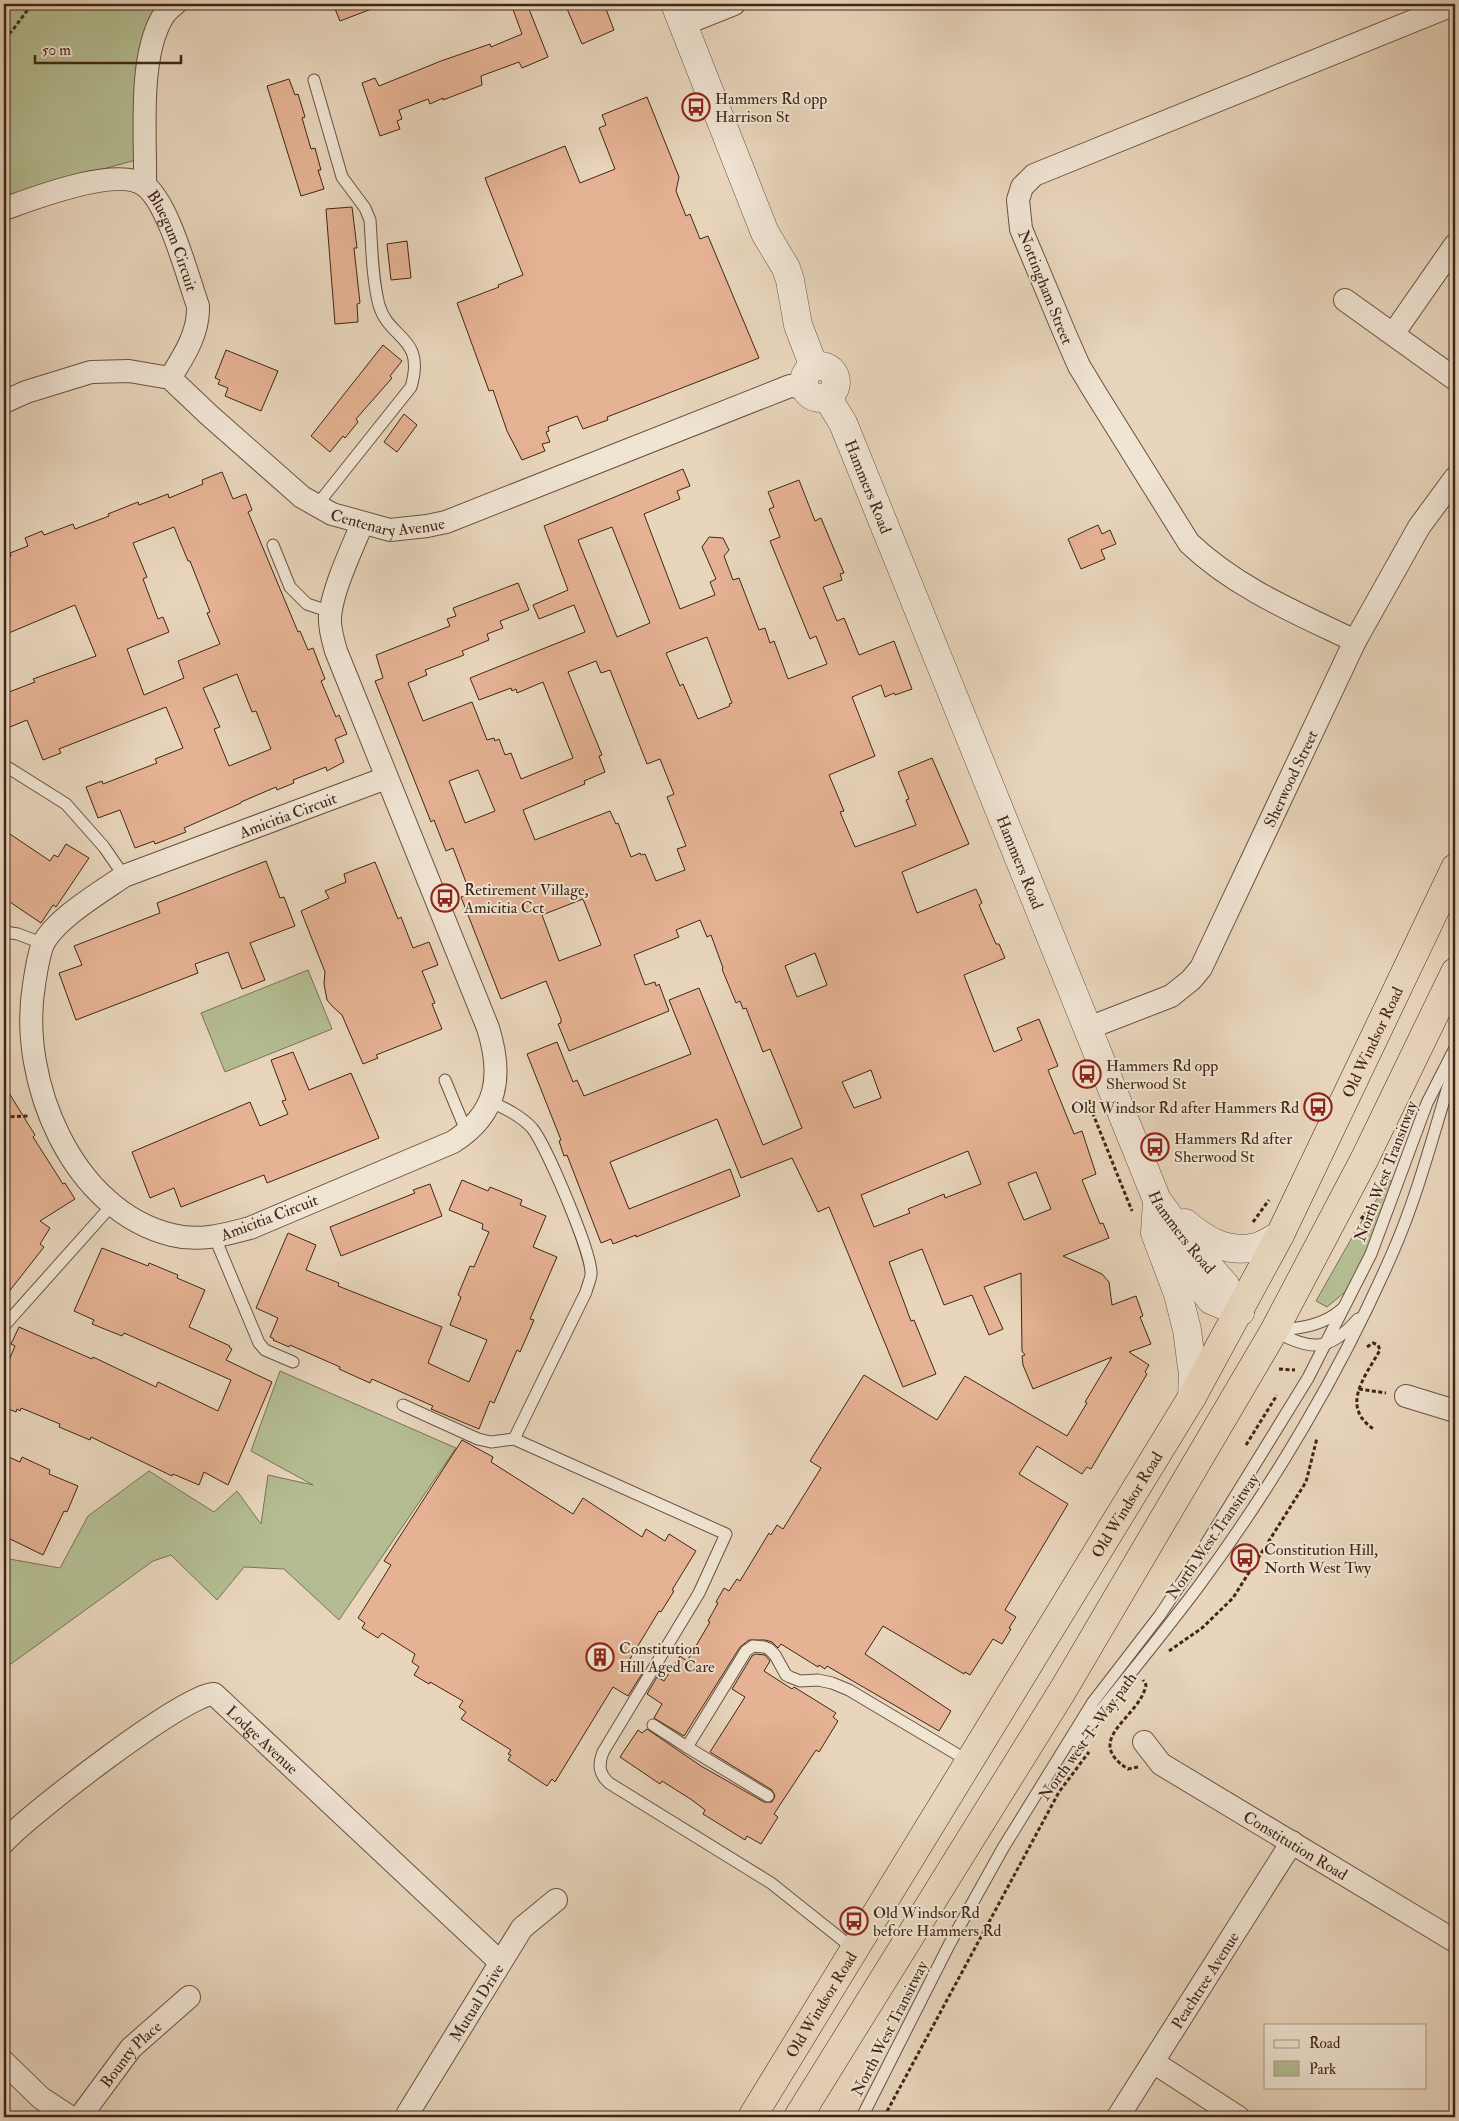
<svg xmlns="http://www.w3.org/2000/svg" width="1459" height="2121" font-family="'IM FELL Double Pica',serif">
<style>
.green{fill:#b4bd92;stroke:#7a7254}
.building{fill:#e5b293;stroke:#402616;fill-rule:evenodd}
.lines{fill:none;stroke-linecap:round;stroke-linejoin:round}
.service-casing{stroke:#6a5240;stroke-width:13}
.minor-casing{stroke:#6a5240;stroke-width:24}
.tertiary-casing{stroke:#6a5240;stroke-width:29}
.trunk-casing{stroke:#402616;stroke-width:29}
.path{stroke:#402616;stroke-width:3;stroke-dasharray:4 2.5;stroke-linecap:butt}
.service{stroke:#f0e4d3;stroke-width:11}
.minor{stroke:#f0e4d3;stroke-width:22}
.tertiary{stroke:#f0e4d3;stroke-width:28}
.trunk{stroke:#e8d5bc;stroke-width:28}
.labels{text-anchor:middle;stroke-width:4;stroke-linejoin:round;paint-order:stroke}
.poi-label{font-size:16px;fill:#402616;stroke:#f0e4d3;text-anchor:start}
.street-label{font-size:16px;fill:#402616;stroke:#f0e4d3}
</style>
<rect width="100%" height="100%" fill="#e8d5bc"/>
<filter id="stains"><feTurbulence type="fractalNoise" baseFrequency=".004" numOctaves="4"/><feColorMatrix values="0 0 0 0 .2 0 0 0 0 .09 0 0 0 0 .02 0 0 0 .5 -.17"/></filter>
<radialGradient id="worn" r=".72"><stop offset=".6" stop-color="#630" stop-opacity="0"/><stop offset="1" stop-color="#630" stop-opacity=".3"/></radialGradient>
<!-- green -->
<g class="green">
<path d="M4 4H162L136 160 4 196Z"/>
<path d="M308 970 332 1029 225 1072 201 1013Z"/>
<path d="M1390 1180 1392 1181 1369 1246 1353 1278 1345 1292 1327 1307 1316 1301 1359 1225Z"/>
<path d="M280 1371 456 1448 339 1620 284 1569 244 1567 217 1600 171 1555 153 1561 4 1669V1558L60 1568 88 1516 149 1471 214 1512 237 1491 261 1524 268 1475 313 1485 251 1451Z"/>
</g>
<!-- building -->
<g class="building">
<path d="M333 4H382V5L340 21Z"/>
<path d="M511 4H527L548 57 522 68 519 62 481 76 482 85 443 100V98L430 104 428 99 399 110 402 119 397 121 400 129 380 136 362 83 375 78 379 86 441 61 490 44 491 47 522 34Z"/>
<path d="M565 4H604L614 30 582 44Z"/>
<path d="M289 79 295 95 298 94 305 117 302 118 311 149 315 148 321 170H318L324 189 301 196 267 86Z"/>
<path d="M647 97 679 177 676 191 686 216 690 214 700 239 708 236 759 358 607 417 608 420 583 429 577 416 548 427 549 431 546 432 550 442 542 444 545 451 522 460 507 431 493 390 489 391 457 303 499 287 498 285 523 275 485 178 565 146 580 183 615 169 599 128 606 125 602 115Z"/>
<path d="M352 207 357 248H354L360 303 357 304 358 322 335 324 326 209Z"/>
<path d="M407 241 411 278 391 280 387 244Z"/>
<path d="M383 345 402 361 390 376 392 378 356 419 358 422 345 438 343 436 330 452 311 436Z"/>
<path d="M226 350 278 371 261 411 225 396 228 388 218 384 220 380 215 378Z"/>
<path d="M404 414 417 425 397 452 384 442Z"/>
<path d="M683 469 690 486 677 491 680 499 644 514 680 609 715 595 710 582 716 579 702 547 709 537 723 538 729 550 724 556 733 580 739 578 759 630 765 628 770 643 774 641 788 679 827 664 816 636 810 639 770 541 780 537 769 509 774 507 768 492 799 480 815 521 821 518 844 573 840 574 842 580 823 587 837 621 844 618 859 655 894 641 912 689 895 695 894 693 885 697 881 685 852 697 875 756 829 775 844 811 840 812 855 847 916 825 906 800 909 799 898 772 932 758 969 844 902 872 917 913 976 889 982 903 979 905 996 944H999L1005 958 964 975 994 1052 1022 1040 1017 1028 1039 1019 1058 1066 1048 1070 1074 1134 1082 1131 1096 1174 1082 1180 1100 1224 1103 1223 1109 1238 1063 1256 1102 1274 1109 1282 1112 1305 1136 1296 1143 1316 1140 1317 1151 1344 1129 1352 1149 1365 1145 1372 1147 1374 1091 1469 1087 1467 1082 1474 1037 1446 1019 1474 1068 1504 1005 1610 1016 1617 1009 1628 1011 1629 1002 1644 993 1639 970 1675 965 1672 964 1674 883 1626 865 1654 951 1711 939 1731 827 1666 825 1669 819 1665 818 1667 781 1644 778 1648 772 1642 765 1640H749L740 1647 684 1736 654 1718 662 1704 647 1694 657 1677 664 1681 680 1656 687 1661 710 1622 708 1621 718 1603 716 1602 724 1588 729 1591 737 1579 740 1581 769 1533 771 1535 777 1525 783 1529 821 1468 810 1461 864 1375 937 1420 965 1376 1067 1436 1087 1403 1085 1402 1112 1357 1033 1389 1023 1365 1022 1356 1025 1355 1022 1351 1021 1273 984 1287 1003 1329 989 1335 972 1295 944 1305 922 1249 889 1262 911 1321 914 1320 936 1374 903 1387 829 1207 818 1212 792 1158 741 1178 717 1119 610 1162 629 1209 730 1169 740 1196 636 1237V1235L613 1244 611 1239 601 1243 567 1155 564 1156 559 1141 561 1140 527 1054 557 1042 573 1082 577 1080 584 1096 691 1054 669 1000 699 988 763 1145 802 1128 770 1049 763 1052 746 1008 743 1009 740 1001 736 1003 722 969 723 968 711 935 707 937 700 920 676 930 679 937 634 955 645 985 655 982 656 986 659 984 669 1011 569 1051 558 1024 561 1023V1019L546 981 501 999 461 897 470 893 453 848 446 851 434 820 431 822 375 681 383 678 376 655 450 626 447 619 456 616 453 608 518 583 529 610 500 621 503 628 487 634 489 640 462 651 464 655 425 670 427 675 408 683 423 721 472 702 487 740 494 738 495 741 499 739 505 755 511 753 521 779 573 758 543 682 517 693 516 689 512 691 511 688 479 700 470 678 585 632 574 605 539 619 533 605 568 590 544 526ZM612 527 650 623 617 637 578 540ZM707 637 732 703 729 704 730 706 698 719 683 684 680 686 666 653ZM596 661 601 673 610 670 647 764 660 759 674 794 667 797 686 846 677 849 685 870 656 881 645 854 641 855 640 853 631 857 618 823 616 824 610 811 535 840 523 810 585 784 584 781 605 772 599 756 602 755 568 672ZM478 770 495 811 465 823 449 781ZM583 899 601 945 559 961 542 915ZM815 953 827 985 797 997 785 966ZM871 1070 881 1098 854 1108 842 1082ZM968 1151 981 1184 945 1198 944 1194 908 1209 910 1213 874 1227 861 1195ZM1036 1172 1051 1209 1024 1220 1008 1183Z"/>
<path d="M222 472 233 499 246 494 252 510 248 512 298 632 300 631 308 650 313 648 325 679 321 681 336 717 339 715 347 734 335 739 344 762 327 771 326 767 293 780 294 783 277 790 276 787 241 802V803L184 828 186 832 155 844 154 841 135 848 120 810 98 818 86 787 102 781 103 784 157 763 155 759 183 748 166 707 59 749 61 753 43 760 27 720 10 727 9 724 4 726V694L35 682 33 679 96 656 75 605 4 635V559L11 556 10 553 28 546 25 538 42 531 44 535 73 524 75 529 109 516 108 514 138 502 139 505 168 494 169 498 203 484 202 480ZM174 527 188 561H190L210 612 207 613 220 644 178 661 184 678 144 695 127 649 169 632 163 617 158 619 143 579 147 577 133 543ZM237 674 252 712 256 711 271 749 229 766 214 729 220 727 203 688Z"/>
<path d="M1098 525 1102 534 1110 530 1116 544 1101 550 1105 559 1081 569 1068 539Z"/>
<path d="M4 830 50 861 54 855 58 857 66 844 89 858 56 907 53 905 41 923 4 898Z"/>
<path d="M266 861 280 898 284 897 295 926 250 943 265 980 242 989 228 952 195 964 198 973 76 1020 59 973 82 965 74 946 160 913 157 903Z"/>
<path d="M375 862 398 919 401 917 413 948 429 942 438 965 422 971 435 1003 432 1004 442 1029 376 1055 378 1058 363 1064 342 1015 333 1007 327 1000 324 984 325 972 301 911 329 898 325 891 346 882 344 874Z"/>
<path d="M293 1052 309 1090 351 1073 379 1138 267 1183 264 1175 181 1207 174 1188 150 1198 132 1152 250 1102 260 1126 288 1114 282 1101 286 1100 271 1060Z"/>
<path d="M4 1085 35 1135 33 1137 63 1184 65 1183 75 1199 40 1221 50 1228 40 1244 44 1247 4 1298Z"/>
<path d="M462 1180 488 1191 490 1187 522 1200 520 1205 546 1216 533 1247 557 1257 530 1319 534 1320 520 1352 517 1350 494 1403 490 1401 479 1429 431 1409 433 1406 372 1379 370 1383 339 1369 340 1367 290 1345 289 1347 273 1340 274 1339 270 1337 278 1318 256 1308 288 1233 316 1245 306 1270 339 1283 338 1286 442 1327 428 1363 469 1382 487 1340 450 1325 461 1297 458 1295 470 1266 474 1267 489 1232 482 1229 483 1224 449 1210Z"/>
<path d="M430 1184 442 1216 341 1256 330 1227 415 1193 413 1190Z"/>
<path d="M102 1248 148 1266 149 1263 178 1275 177 1278 205 1290 189 1327 230 1346 229 1347 232 1349 226 1360 272 1382 228 1485 204 1472 199 1485 173 1474 172 1476 91 1437 90 1440 59 1427 60 1424 21 1408 20 1411 17 1409 16 1412 4 1407V1372L15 1346 11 1344 19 1327 92 1359 93 1357 156 1387 158 1382 218 1411 231 1380 124 1333 122 1336 92 1324 94 1320 74 1311Z"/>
<path d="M462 1440 493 1457 491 1462 573 1514 583 1498 642 1537 646 1529 665 1541 669 1534 696 1551 672 1590 674 1591 661 1612 659 1611 630 1659 645 1669 628 1696 613 1687 555 1782 552 1779 547 1786 508 1760 511 1755 508 1754 511 1750 461 1719 466 1712 459 1707 463 1701 430 1682 429 1684 414 1675 419 1667 412 1662 415 1654 382 1633 378 1638 362 1628 365 1623 358 1618 391 1565 384 1561Z"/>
<path d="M4 1455 20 1462 22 1457 50 1470 49 1474 78 1486 67 1512 64 1511 43 1555 4 1536Z"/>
<path d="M755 1654 765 1655 770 1661 764 1671 792 1689 794 1687 836 1713 833 1717 838 1721 819 1752 816 1750 774 1814 778 1817 761 1844 747 1836 745 1840 703 1814 705 1810 692 1800 662 1781 660 1784 620 1757 638 1730 642 1733 647 1729 701 1766 764 1802H772L775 1796 772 1790 710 1752 745 1697 732 1689 752 1656Z"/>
</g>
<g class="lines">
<!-- service casing -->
<g class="service-casing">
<g id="service">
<path d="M314 80 342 177 365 208 370 220C372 248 372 278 379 305 389 340 426 336 411 387L317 505"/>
<path d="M273 545 290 587 307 604 331 612"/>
<path d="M4 765 66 804 104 847 124 876"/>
<path d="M4 932 18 934 44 944"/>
<path d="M445 1080 467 1133"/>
<path d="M490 1102C504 1107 522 1117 532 1128 546 1145 592 1253 591 1274 591 1279 587 1287 586 1292L514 1439"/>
<path d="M215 1238 259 1343 265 1350 293 1362"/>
<path d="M4 1326 112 1205"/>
<path d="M1274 1331C1311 1350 1328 1353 1358 1319"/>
<path d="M1276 1331C1300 1328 1323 1326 1342 1309"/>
<path d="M403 1405 478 1439 491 1442 514 1439 726 1534 699 1593 603 1752C598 1765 599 1774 609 1783L771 1883 855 1950"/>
<path d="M653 1725 687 1747"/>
<path d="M1076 1741C1117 1690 1159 1639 1198 1587 1273 1486 1342 1369 1392 1254 1419 1193 1435 1127 1455 1064"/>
<path d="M768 1796 687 1747 746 1651 753 1646 764 1647 769 1649 775 1655 786 1675 790 1677 800 1681 818 1680 832 1683 849 1690 970 1762"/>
<path d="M862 2117 949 1945 1003 1848 1093 1702 1160 1615 1188 1573 1308 1378 1371 1254 1427 1103 1455 1048"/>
</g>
</g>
<!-- minor casing -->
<g class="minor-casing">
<g id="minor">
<path d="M684 24 734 4"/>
<path d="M145 185C146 137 138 60 162 18 165 13 170 8 175 4"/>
<path id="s1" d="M4 209C34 198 117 166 144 185 168 201 188 278 198 306 199 333 184 356 170 378"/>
<path d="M1345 300 1455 379"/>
<path d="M1393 334 1455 245"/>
<path id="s2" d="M4 402 26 392 91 372 129 371 170 378 209 415 302 497 332 514 390 530 427 526 446 522 790 386 803 387"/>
<path id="s3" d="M362 524C351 551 333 588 330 616 329 628 333 640 336 651L488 1028C503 1076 498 1113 453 1142L250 1228C224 1235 200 1242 172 1235 72 1211 18 1080 34 985 36 972 38 956 43 944 55 919 101 892 124 876L386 778"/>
<path d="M1355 641C1297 613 1236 588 1189 543L1096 394 1079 366 1065 334 1021 229 1018 200 1022 187 1034 175 1455 4"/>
<path id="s4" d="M1086 1029 1171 996 1191 980 1201 968 1355 641 1419 527 1455 478"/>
<path d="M1406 1396 1455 1411"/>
<path id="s5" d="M1144 1742 1161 1764 1455 1941"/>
<path id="s6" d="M4 1842C27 1816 187 1692 214 1694L500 1962"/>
<path d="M4 2062 41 2098 70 2117"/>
<path d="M1153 2062 1238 2117"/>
<path id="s7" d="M408 2113 522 1928 556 1900"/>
<path id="s8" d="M80 2117 131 2048 189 1997"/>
<path id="s9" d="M1118 2117 1292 1842"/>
</g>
</g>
<!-- tertiary casing -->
<g class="tertiary-casing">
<g id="tertiary">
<path d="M675 4 765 233 786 268 790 280 798 325 814 367"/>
<circle cx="820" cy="382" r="16"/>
<path id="s10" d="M827 397 843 423 1157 1200 1191 1246 1225 1285 1240 1312"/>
<path d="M1157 1200 1155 1233 1178 1294 1187 1330 1193 1375 1192 1397"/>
<path d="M1185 1223C1205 1240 1228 1254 1256 1247 1264 1245 1273 1239 1280 1235"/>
<path d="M1173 1245 1181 1260 1211 1300 1240 1312"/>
</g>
</g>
<!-- trunk casing -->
<g class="trunk-casing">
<g id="trunk">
<path id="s11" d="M752 2117 1192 1397 1280 1235 1455 868"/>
<path d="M798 2117 1063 1690 1274 1331 1365 1158 1455 972"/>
</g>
</g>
<!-- path -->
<g class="path">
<path d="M4 38 12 31 32 4"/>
<path d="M1090 1100 1091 1109 1132 1211"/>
<path d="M4 1117 30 1116"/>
<path d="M1361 1219 1371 1206"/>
<path d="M1253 1222 1269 1200"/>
<path d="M1367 1347 1373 1343 1378 1345 1380 1350C1365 1377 1339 1407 1375 1430"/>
<path d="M1279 1369 1295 1370"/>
<path d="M1359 1389 1386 1393"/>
<path d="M1246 1445 1277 1395"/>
<path d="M1169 1651 1202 1628 1233 1598 1306 1482 1317 1438"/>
<path d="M1138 1767 1128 1769C1081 1739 1140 1718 1146 1685L1143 1680"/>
<path d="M884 2117 1059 1792 1089 1752"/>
</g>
<!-- service -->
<use href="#service" class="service"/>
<!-- minor -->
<use href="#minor" class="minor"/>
<!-- tertiary -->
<use href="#tertiary" class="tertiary"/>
<!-- trunk -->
<use href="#trunk" class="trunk"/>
</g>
<!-- icons -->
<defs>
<g id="bus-ring" transform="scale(1.4375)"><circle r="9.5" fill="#f0e4d3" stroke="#8f2418" stroke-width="1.5"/><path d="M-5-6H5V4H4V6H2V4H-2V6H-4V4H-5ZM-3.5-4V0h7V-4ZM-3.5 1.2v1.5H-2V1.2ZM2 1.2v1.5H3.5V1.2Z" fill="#8f2418"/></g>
<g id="building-ring" transform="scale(1.4375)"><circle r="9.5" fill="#f0e4d3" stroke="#8f2418" stroke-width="1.5"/><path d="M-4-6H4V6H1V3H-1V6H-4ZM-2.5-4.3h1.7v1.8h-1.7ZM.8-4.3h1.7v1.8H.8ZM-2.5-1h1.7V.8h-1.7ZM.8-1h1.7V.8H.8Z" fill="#8f2418"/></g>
</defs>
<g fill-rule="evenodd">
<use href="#bus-ring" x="696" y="107"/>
<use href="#bus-ring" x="445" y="898"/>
<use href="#bus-ring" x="1087" y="1074"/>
<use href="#bus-ring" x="1318" y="1107"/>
<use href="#bus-ring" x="1155" y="1147"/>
<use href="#bus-ring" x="1245" y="1558"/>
<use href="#building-ring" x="600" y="1657"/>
<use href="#bus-ring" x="854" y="1921"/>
</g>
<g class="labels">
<!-- poi labels -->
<g class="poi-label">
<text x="715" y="104">Hammers Rd opp<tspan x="715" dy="18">Harrison St</tspan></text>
<text x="464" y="895">Retirement Village,<tspan x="464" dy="18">Amicitia Cct</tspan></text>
<text x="1106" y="1071">Hammers Rd opp<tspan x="1106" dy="18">Sherwood St</tspan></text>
<text x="1299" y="1113" text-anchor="end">Old Windsor Rd after Hammers Rd</text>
<text x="1174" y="1144">Hammers Rd after<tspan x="1174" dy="18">Sherwood St</tspan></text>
<text x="1264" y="1555">Constitution Hill,<tspan x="1264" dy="18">North West Twy</tspan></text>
<text x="619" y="1654">Constitution<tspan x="619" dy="18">Hill Aged Care</tspan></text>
<text x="873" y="1918">Old Windsor Rd<tspan x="873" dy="18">before Hammers Rd</tspan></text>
</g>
<!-- street labels -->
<g class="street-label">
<text dy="6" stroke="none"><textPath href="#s1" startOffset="209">Bluegum Circuit</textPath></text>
<text transform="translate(1046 287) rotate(68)" y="6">Nottingham Street</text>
<text dy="6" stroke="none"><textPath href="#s10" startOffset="99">Hammers Road</textPath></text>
<text dy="6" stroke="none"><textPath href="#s2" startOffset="441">Centenary Avenue</textPath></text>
<text dy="6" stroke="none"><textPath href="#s4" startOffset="342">Sherwood Street</textPath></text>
<text dy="6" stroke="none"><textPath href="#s3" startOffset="1604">Amicitia Circuit</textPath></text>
<text dy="6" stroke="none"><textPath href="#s10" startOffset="504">Hammers Road</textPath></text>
<text dy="6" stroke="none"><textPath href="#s11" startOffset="1242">Old Windsor Road</textPath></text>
<text transform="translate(1385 1171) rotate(-69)" y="6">North West Transitway</text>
<text transform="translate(269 1217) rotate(-21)" y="6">Amicitia Circuit</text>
<text dy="6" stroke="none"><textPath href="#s10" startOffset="909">Hammers Road</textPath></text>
<text dy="6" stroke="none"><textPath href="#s11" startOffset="718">Old Windsor Road</textPath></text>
<text transform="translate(1212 1536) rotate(-55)" y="6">North West Transitway</text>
<text transform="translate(1087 1736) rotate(-54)" y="6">North west T-Way path</text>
<text dy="6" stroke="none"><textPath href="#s6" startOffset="325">Lodge Avenue</textPath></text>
<text dy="6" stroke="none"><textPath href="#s5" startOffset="185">Constitution Road</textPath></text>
<text dy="6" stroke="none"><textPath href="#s9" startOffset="162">Peachtree Avenue</textPath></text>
<text dy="6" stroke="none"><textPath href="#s7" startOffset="130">Mutual Drive</textPath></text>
<text dy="6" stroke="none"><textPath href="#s11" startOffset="132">Old Windsor Road</textPath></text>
<text transform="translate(889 2028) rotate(-63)" y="6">North West Transitway</text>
<text dy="6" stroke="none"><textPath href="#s8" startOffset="81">Bounty Place</textPath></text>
</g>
</g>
<!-- margin -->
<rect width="1459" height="2121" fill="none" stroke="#e8d5bc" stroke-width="20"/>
<rect x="5" y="5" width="1449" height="2111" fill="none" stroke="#402616" stroke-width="2.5"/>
<rect x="10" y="10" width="1439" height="2101" fill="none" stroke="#402616"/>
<!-- legend -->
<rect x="1264" y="2024" width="162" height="65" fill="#f0e4d3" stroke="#aa9887"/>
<rect x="1274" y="2040" width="25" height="8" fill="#f0e4d3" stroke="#aa9887"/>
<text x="1309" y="2048" font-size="15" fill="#402616">Road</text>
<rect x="1274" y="2061" width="25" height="15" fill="#b4bd92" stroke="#aa9887"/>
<text x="1309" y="2074" font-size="15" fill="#402616">Park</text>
<!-- scale -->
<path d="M35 55v8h146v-8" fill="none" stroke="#402616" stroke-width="2.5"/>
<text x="42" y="55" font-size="15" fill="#402616" stroke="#f0e4d3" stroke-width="4" paint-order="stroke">50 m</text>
<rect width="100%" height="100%" filter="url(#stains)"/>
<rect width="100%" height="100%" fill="url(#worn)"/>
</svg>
